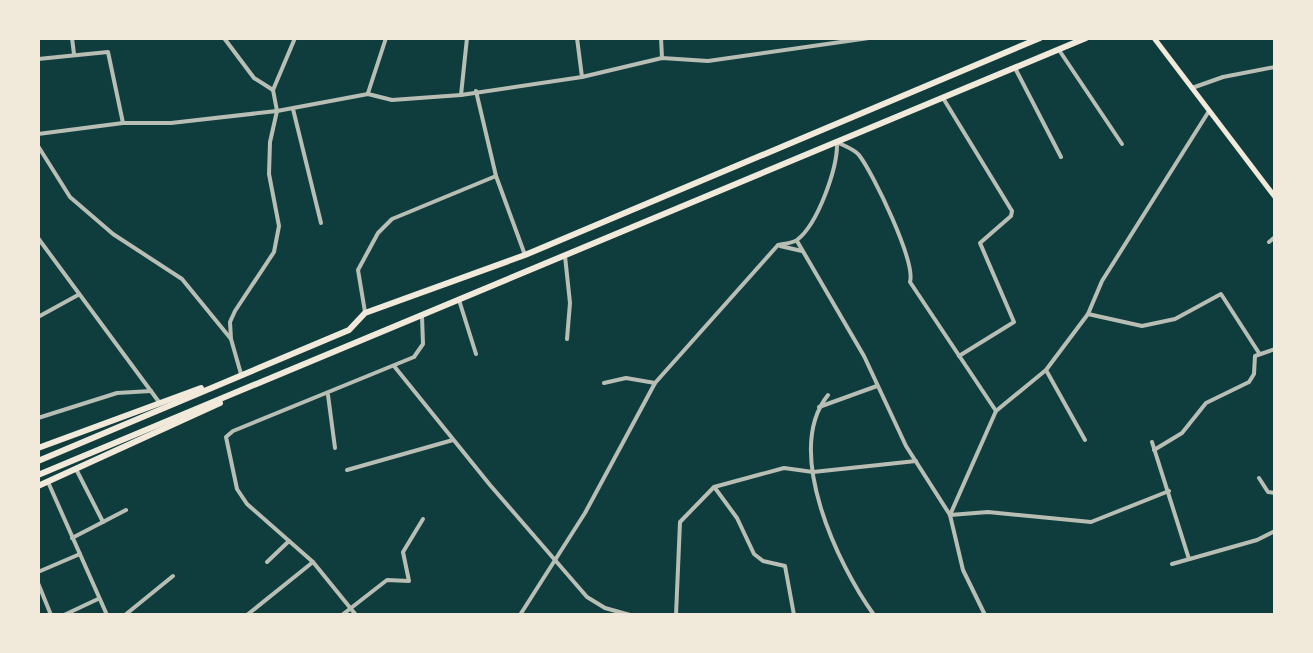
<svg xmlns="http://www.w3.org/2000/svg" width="1313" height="653" font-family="Lora,serif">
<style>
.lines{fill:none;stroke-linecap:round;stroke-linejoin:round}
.minor{stroke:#b8beb3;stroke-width:4}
.secondary{stroke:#f1e9da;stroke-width:5}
.trunk{stroke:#f1e9da;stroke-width:6}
</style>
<rect width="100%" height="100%" fill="#0f3d3e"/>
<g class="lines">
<!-- minor -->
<g class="minor">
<path d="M72 38 74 54"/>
<path d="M224 38 254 78 273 90"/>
<path d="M577 38 582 77"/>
<path d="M661 38 662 58"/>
<path d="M1059 50 1122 144"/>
<path d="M38 59 108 52 123 123"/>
<path d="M1015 68 1061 157"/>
<path d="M1192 88 1223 77 1275 67"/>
<path d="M476 91 496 176 525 255"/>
<path d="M368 93 386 38"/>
<path d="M461 95 467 38"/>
<path d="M943 98 1012 211 1011 216 980 243 1014 322 959 356"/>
<path d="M293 109 321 223"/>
<path d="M38 134 123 123H171L277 111 368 94 392 100 461 95 582 77 662 58 708 61 869 38"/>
<path d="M38 146 70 197 113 234 182 279 231 339 241 374"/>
<path d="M38 238 159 402"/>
<path d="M797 241 864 356 906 446 950 515 963 570 985 615"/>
<path d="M1269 242 1275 237"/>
<path d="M780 246 802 251"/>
<path d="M565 256 570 303 567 339"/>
<path d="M459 300 476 354"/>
<path d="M365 312 358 270 378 233 392 219 496 176"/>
<path d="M1088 314 1142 326 1175 319 1221 294 1259 353"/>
<path d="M38 317 78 295"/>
<path d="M231 339 230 322 235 311 274 252 279 226 269 174 270 142 277 111 273 90 295 38"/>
<path d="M394 366 490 485 587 597 605 608 630 615"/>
<path d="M1046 370 1085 440"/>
<path d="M604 383 626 378 655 383"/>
<path d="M328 395 335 448"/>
<path d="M828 395C783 451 838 565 874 615"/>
<path d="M819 407 877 386"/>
<path d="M38 418 117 393 151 391"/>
<path d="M1152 442 1189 559"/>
<path d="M1154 450 1182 433 1206 403 1249 382 1254 374 1255 356 1275 349"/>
<path d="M76 469 103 522"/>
<path d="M347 470 453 440"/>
<path d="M1259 478 1268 492 1275 493"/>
<path d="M48 482 107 615"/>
<path d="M715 488 737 518 754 554 763 561 785 566 794 615"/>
<path d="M950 515 996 411 1046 370 1088 314 1102 281 1209 111"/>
<path d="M950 515 988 512 1091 522 1169 491"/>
<path d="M72 538 126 510"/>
<path d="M267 562 289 541"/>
<path d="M1172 564 1257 540 1275 531"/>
<path d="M38 572 80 554"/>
<path d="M38 583 51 615"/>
<path d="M64 615 98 599"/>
<path d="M125 615 173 576"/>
<path d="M247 615 313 562"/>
<path d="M342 615 387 580 409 581 403 552 423 519"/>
<path d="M356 615 313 562 247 504 237 489 226 437 233 431 414 357 423 344 422 316"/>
<path d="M520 615 585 513 655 383 778 245C783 244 793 243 797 240 818 224 838 167 837 142 844 146 854 149 859 155 873 173 916 262 910 282L996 411"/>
<path d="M676 615 680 522 714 487 784 468 813 472 916 461"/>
</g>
<!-- secondary -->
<path class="secondary" d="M1154 38 1275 197"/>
<!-- trunk -->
<g class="trunk">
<path d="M38 448 201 388"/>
<path d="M38 461 349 330 365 313 525 255 1040 38"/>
<path d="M38 475 1086 38"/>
<path d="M38 486 220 403"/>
</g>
</g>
<!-- border -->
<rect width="1313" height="653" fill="none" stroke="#f1e9da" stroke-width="80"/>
</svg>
